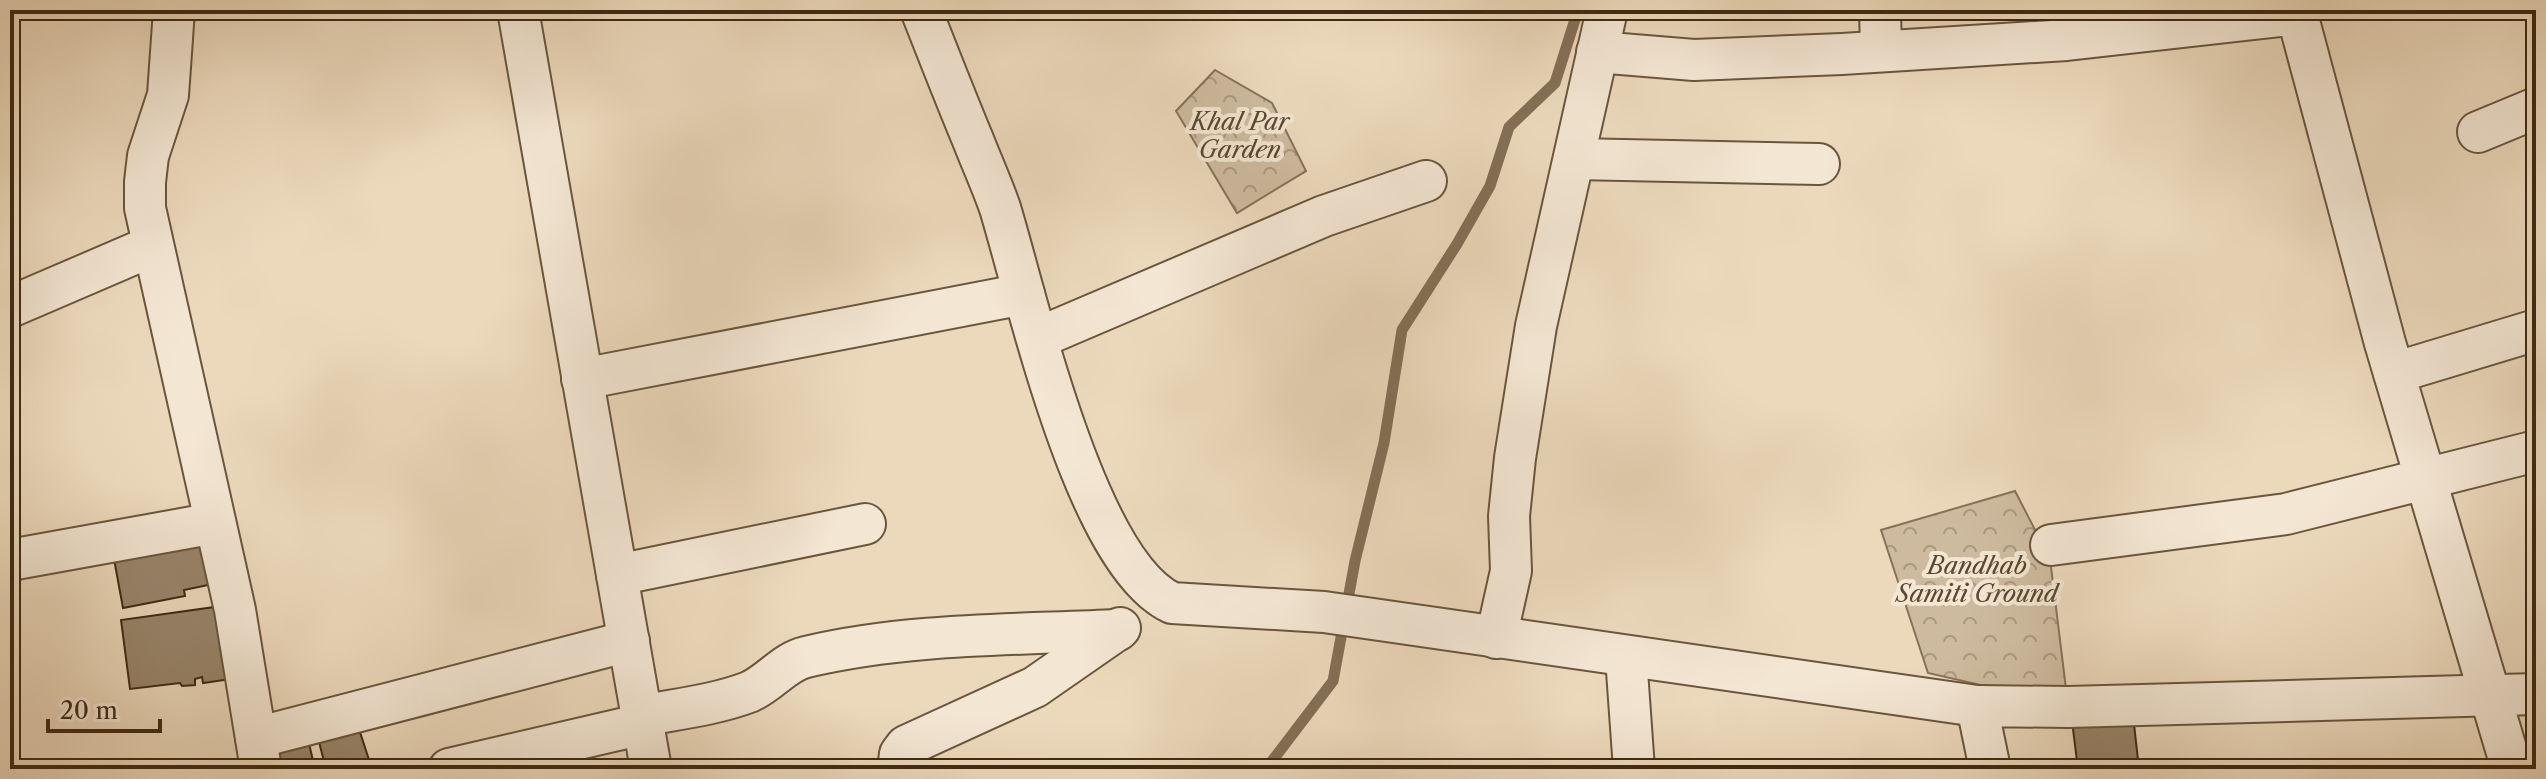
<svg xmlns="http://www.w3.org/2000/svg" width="2546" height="779" font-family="'Libre Caslon Text',serif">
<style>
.park{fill:url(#park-crowns);stroke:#867259;stroke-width:2}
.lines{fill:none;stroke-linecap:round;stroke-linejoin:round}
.stream{stroke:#837056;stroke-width:11}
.building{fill:#98856b;stroke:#3e2a13;stroke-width:2}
.minor-casing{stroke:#6a563d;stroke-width:44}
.minor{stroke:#f3e6d3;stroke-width:40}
.labels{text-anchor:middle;stroke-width:8;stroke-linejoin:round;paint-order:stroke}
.park-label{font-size:24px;font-style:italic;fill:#5b472f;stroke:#f3e6d3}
</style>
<defs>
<pattern id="park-crowns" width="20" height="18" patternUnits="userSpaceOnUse" patternTransform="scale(2)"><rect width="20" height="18" fill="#cebb9f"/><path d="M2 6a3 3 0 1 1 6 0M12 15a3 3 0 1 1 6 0" fill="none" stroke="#a99880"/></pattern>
</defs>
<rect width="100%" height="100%" fill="#ecd9bc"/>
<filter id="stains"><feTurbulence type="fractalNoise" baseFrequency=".0025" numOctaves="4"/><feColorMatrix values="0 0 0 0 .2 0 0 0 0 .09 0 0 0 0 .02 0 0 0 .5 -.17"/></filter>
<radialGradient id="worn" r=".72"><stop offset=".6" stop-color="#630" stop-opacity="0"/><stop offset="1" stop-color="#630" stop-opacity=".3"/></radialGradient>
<!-- park -->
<g class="park">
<path d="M1215 70 1272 103 1306 171 1237 213 1176 111Z"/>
<path d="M2015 491 2050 559 2068 705 1928 673 1881 530Z"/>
</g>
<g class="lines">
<!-- stream -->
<path class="stream" d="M1266 769 1333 681 1355 561 1384 443 1402 330 1457 244 1490 186 1509 127 1555 83 1578 10"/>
</g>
<!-- building -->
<g class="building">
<path d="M203 531 213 584 184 590 185 596 123 608 112 548Z"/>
<path d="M222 606 231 679 203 683 202 677 195 679V685L182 686 180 683 130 689 121 620Z"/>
<path d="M2133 715 2139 769H2078L2072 721Z"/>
<path d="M358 726 372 769H326L318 738Z"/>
<path d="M307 735 315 769H272L266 745Z"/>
</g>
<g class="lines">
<!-- minor casing -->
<g class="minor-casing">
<g id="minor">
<path d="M174 10 168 95 148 156 145 182V208L235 610 261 769"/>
<path d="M518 10 651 769"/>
<path d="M921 10C938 53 955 97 973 140 982 163 992 185 1000 208 1028 300 1085 562 1172 603L1324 612 1977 706"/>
<path d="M1880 10 1881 51"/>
<path d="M2296 10 2385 343 2512 769"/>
<path d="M1597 52 1694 60 1842 54 2067 40 2298 14"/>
<path d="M2478 132 2536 108"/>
<path d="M1574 159 1819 164"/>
<path d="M10 307 152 246"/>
<path d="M1038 338 1324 216 1426 181"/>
<path d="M2394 373 2536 330"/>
<path d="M582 379 1024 294"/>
<path d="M2051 545 2286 514 2536 451"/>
<path d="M10 560 215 523"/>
<path d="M617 575 865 524"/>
<path d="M1496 638 1511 571 1509 516 1515 458 1536 326 1607 10"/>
<path d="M1626 657 1634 769"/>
<path d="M641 716C677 709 715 705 749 692 770 683 784 662 806 657 907 633 1015 635 1118 630"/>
<path d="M256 738 629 641"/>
<path d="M449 769 643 724"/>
<path d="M898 769 900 754 906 746 1035 687 1120 628"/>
<path d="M1990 769 1977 706 2068 707 2536 694"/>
</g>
</g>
<!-- minor -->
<use href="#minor" class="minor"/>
</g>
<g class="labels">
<!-- park labels -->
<g class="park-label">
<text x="1240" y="130">Khal Par<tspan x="1240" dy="28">Garden</tspan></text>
<text x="1977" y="574">Bandhab<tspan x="1977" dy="28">Samiti Ground</tspan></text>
</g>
</g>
<!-- margin -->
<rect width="2546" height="779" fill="none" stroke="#ecd9bc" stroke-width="40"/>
<rect x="12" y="12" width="2522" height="755" fill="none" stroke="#3e2a13" stroke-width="4"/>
<rect x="20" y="20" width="2506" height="739" fill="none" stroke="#3e2a13" stroke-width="2"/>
<!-- scale -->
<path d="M48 719v12h112v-12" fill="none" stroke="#3e2a13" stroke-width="4"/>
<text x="60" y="719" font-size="24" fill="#3e2a13" stroke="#f3e6d3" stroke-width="6" paint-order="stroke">20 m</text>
<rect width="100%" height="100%" filter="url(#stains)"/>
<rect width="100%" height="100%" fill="url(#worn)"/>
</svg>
